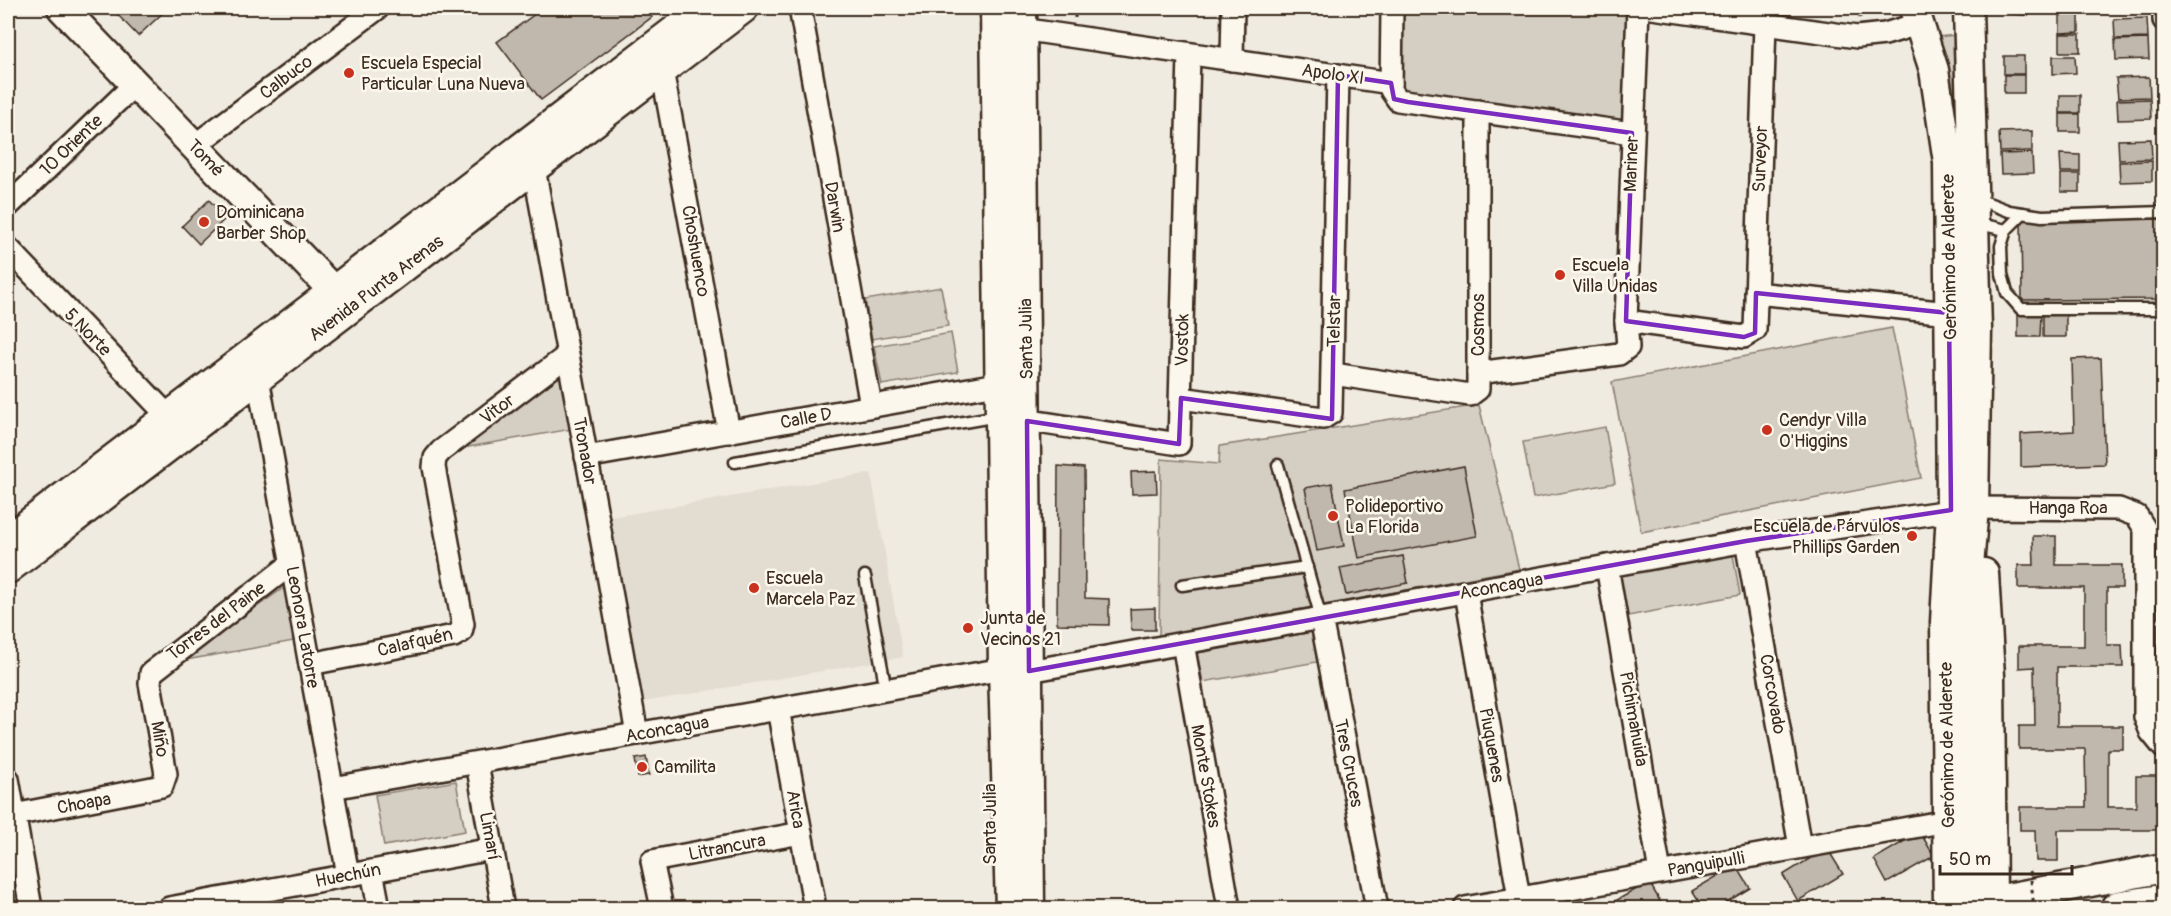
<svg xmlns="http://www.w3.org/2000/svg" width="2171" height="916" font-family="Pangolin,sans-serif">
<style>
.built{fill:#e2dcd1}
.green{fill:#d5cec3;stroke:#887c70;stroke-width:1.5}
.building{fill:#c0b8ad;stroke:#3b2a1e;stroke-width:1.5}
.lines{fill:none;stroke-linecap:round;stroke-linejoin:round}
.lane-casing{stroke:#3b2a1e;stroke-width:15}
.street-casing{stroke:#3b2a1e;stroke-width:26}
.secondary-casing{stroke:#3b2a1e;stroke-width:33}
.highway-casing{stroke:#3b2a1e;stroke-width:38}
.path{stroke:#3b2a1e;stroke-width:3;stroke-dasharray:4.5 4.5;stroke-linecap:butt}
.lane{stroke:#fbf7ec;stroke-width:10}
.street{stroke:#fbf7ec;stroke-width:21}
.secondary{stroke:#fbf7ec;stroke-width:28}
.highway{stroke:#fbf7ec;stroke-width:33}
.path-bridge{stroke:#3b2a1e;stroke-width:3;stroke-dasharray:4.5 4.5;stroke-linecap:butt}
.marked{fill:none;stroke:#7b2cbf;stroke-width:4.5;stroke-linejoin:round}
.poi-dot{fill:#c8321e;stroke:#fbf7ec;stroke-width:2}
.labels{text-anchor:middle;stroke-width:5;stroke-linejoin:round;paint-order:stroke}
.poi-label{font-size:18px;fill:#3b2a1e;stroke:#fbf7ec;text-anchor:start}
.street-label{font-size:18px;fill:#3b2a1e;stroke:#fbf7ec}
</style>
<rect width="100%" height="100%" fill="#f0ebe0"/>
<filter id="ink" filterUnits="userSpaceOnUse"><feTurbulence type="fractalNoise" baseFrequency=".0167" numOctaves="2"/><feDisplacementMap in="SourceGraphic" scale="12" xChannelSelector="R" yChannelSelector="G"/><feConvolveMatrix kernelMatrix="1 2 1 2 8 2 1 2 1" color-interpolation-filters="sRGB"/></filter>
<g filter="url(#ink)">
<!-- built -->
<path class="built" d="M871 473 903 657 638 703 605 518Z"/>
<!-- green -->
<g class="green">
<path d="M1398 8H1632L1627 123 1400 93Z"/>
<path d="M1956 35 1963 165 1937 37Z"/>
<path d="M941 287 948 326 872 339 865 300Z"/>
<path d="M1892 328 1921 478 1641 532 1612 382Z"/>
<path d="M951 333 958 372 882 385 874 346Z"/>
<path d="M562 375 572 429 457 449Z"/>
<path d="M1479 405 1519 569 1159 636 1161 459 1219 464 1220 446Z"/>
<path d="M1605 427 1615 483 1533 498 1523 442Z"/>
<path d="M1733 555 1740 595 1623 617 1615 577Z"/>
<path d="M285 587 294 641 180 661Z"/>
<path d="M1312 632 1317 662 1203 682 1197 653Z"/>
<path d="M456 781 465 831 384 846 375 795Z"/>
</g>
<!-- building -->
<g class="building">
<path d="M121 8H168L138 36 115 12Z"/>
<path d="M543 8H645L652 17 541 100 497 42Z"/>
<path d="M2005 8H2025L2024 15 2005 13Z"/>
<path d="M2060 15H2079V32L2060 33Z"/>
<path d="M2147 18 2148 38 2115 39 2114 19Z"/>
<rect x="2060" y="34" width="20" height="18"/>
<path d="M2148 39 2149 59 2116 60 2115 40Z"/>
<rect x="2004" y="56" width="20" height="18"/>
<path d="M2053 56H2075L2076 73 2053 74Z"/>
<rect x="2004" y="75" width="20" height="18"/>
<path d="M2149 77 2150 97 2118 98 2116 78Z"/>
<rect x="2060" y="95" width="20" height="18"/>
<path d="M2150 99 2151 119 2118 120 2117 100Z"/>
<rect x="2060" y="114" width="20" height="18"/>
<path d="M2032 131V151L2000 152 1999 132Z"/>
<path d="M2151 139 2152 159 2119 160 2118 140Z"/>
<path d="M2032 153 2033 173 2001 174 2000 154Z"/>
<path d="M2060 154 2080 155V172H2061Z"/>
<path d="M2152 161V181L2120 182 2119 162Z"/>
<rect x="2061" y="174" width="19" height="18"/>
<path d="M209 200 226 218 199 244 182 226Z"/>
<path d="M2164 219V299L2022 300 2021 220Z"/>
<path d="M2018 314 2041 315 2040 337H2018Z"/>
<rect x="2043" y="315" width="23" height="22"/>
<path d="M2101 358 2105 464 2021 467V434L2074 431 2072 359Z"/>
<path d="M1058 466 1084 468 1085 598 1109 599V625L1057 624Z"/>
<path d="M1464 466 1477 536 1359 558 1345 489Z"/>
<path d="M1156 471 1157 493 1132 494 1131 472Z"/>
<path d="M1332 483 1344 546 1317 551 1305 488Z"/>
<path d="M2033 536H2056V565H2122V588H2107V645H2122L2123 667H2057V726H2123V749H2108V807H2136V776H2159V807H2164V830H2058V861H2036L2035 830H2020V807H2086L2085 749H2019V726H2035L2034 667 2019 668V646H2084V588H2018V565H2034Z"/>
<path d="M1403 556 1408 583 1346 595 1340 568Z"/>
<path d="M1155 608V630H1131L1130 609Z"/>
<path d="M646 757 649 775 638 777 635 759Z"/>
<path d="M1920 832 1934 856 1887 883 1874 859Z"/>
<path d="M1827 848 1843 874 1798 901 1783 875Z"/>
<path d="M1736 865 1750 888 1717 908H1703L1692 891Z"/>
<path d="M1649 882 1663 906 1603 908Z"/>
<path d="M1556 898 1563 908H1539Z"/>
</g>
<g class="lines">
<!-- lane casing -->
<g class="lane-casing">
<g id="lane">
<path d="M1975 198 2009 211 2042 216 2164 212"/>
<path d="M2023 213 2006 230 2001 246 2002 274 2007 293 2021 309H2164"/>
<path d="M1975 223 2006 230"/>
<path d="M735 462 998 416"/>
<path d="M1278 465 1321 618"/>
<path d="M865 576 886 690"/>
<path d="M1182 585 1307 567"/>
</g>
</g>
<!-- street casing -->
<g class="street-casing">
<g id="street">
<path d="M800 8 871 406"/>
<path d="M1392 8 1391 90 1398 100 1632 133"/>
<path d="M1652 8 1857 37 1885 34 1921 23"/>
<path d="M2164 17V20"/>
<path d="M1021 29 1391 83"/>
<path d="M1232 60 1233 8"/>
<path d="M662 70 729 432"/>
<path d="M194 146 378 8"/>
<path d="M534 168 637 734"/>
<path d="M8 206 135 84"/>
<path d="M8 248 168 416"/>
<path d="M1756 293 1949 313"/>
<path d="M1626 321 1744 337 1755 330 1765 24"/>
<path d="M1478 373 1619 354 1628 347 1626 321 1638 8"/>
<path d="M1333 374 1470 395 1478 389V111"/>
<path d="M258 378 348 875"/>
<path d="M1181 398 1323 418 1331 413 1338 75"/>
<path d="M1012 418 1179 444 1189 54"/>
<path d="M586 457 1014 381"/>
<path d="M1746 541 1800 847"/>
<path d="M1607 566 1660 872"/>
<path d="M1466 593 1519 898"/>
<path d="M1321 618 1377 908"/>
<path d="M1183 643 1229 908"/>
<path d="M310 664 454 636 461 632 463 624 434 467 435 458 441 451 568 355"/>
<path d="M1029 671 1746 541 1929 514 1974 508 2119 509 2137 516 2145 529V717L2151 732 2164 748"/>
<path d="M778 709 815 908"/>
<path d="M477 763 503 908"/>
<path d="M8 779 31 908"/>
<path d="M332 788 1003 669"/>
<path d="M14 815 162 786 166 774 150 683 151 673 291 564"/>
<path d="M372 871 379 908"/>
<path d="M169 908 492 849"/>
<path d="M662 908 652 861 801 833"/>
<path d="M1465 908 1947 821"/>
</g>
</g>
<!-- secondary casing -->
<g class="secondary-casing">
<g id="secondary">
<path d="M62 8 347 305"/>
<path d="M995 8 1003 669 1010 908"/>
<path d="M1022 8 1030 908"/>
<path d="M1914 8 1934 70 1948 162 1951 510 1945 622 1948 908"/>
<path d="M1968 8 1977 329 1974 508 1967 589 1969 887"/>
<path d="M8 539 704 8"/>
<path d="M8 569 744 8"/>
<path d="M1984 573 1990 676 1992 901"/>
<path d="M1975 904 2164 868"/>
</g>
</g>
<!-- highway casing -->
<g class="highway-casing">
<path id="highway" d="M2118 908 2164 901"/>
</g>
<!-- path -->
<g class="path">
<path d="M1859 8 1860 18"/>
<path d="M1075 18V8"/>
</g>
<!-- lane -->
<use href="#lane" class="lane"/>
<!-- street -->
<use href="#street" class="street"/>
<!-- secondary -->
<use href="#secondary" class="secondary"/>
<!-- highway -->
<use href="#highway" class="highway"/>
<!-- path-bridge -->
<path class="path-bridge" d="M2030 871 2034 908"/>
</g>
</g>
<!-- marked area -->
<path class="marked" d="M1338 75 1391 83 1394 99 1408 102 1632 133 1626 321 1744 337 1755 333 1756 293 1949 313 1951 510 1746 541 1029 671 1027 421 1179 444 1181 398 1332 419Z"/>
<!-- markers -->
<g class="poi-dot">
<circle cx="349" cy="73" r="6"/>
<circle cx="204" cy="222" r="6"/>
<circle cx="1560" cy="275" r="6"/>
<circle cx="1767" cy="430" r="6"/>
<circle cx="1333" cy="516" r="6"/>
<circle cx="1912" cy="536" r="6"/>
<circle cx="754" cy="588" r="6"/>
<circle cx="968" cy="628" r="6"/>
<circle cx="642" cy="767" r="6"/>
</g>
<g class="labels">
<!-- poi labels -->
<g class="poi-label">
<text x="361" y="69">Escuela Especial<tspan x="361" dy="21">Particular Luna Nueva</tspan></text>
<text x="216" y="218">Dominicana<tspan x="216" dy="21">Barber Shop</tspan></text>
<text x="1572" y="271">Escuela<tspan x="1572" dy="21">Villa Unidas</tspan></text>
<text x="1779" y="426">Cendyr Villa<tspan x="1779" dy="21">O'Higgins</tspan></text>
<text x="1345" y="512">Polideportivo<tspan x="1345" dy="21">La Florida</tspan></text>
<text x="1900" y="532" text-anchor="end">Escuela de Párvulos<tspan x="1900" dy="21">Phillips Garden</tspan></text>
<text x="766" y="584">Escuela<tspan x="766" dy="21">Marcela Paz</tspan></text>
<text x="980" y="624">Junta de<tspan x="980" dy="21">Vecinos 21</tspan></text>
<text x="654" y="773">Camilita</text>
</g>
<!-- street labels -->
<g class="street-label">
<text transform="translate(1333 74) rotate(8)" y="6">Apolo XI</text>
<text transform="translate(286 77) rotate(-37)" y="6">Calbuco</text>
<text transform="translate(71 145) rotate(-44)" y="6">10 Oriente</text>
<text transform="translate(206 158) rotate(46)" y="6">Tomé</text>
<text transform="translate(1760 159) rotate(-88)" y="6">Surveyor</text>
<text transform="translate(1631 164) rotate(-88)" y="6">Mariner</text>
<text transform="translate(835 207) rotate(80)" y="6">Darwin</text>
<text transform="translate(696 251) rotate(80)" y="6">Choshuenco</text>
<text transform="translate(1949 257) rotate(-91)" y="6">Gerónimo de Alderete</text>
<text transform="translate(376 288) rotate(-37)" y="6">Avenida Punta Arenas</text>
<text transform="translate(1334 321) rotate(-89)" y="6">Telstar</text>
<text transform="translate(1478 325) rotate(-90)" y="6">Cosmos</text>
<text transform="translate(88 332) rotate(46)" y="6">5 Norte</text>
<text transform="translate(1026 339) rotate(-91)" y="6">Santa Julia</text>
<text transform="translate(1182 340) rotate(-89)" y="6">Vostok</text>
<text transform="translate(497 409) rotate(-37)" y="6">Vitor</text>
<text transform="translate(806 418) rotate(-10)" y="6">Calle D</text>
<text transform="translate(585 451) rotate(80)" y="6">Tronador</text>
<text x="2068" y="514">Hanga Roa</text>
<text transform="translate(1501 586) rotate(-10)" y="6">Aconcagua</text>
<text transform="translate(216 621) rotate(-37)" y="6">Torres del Paine</text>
<text transform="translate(303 627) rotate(80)" y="6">Leonora Latorre</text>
<text transform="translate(415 642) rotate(-13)" y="6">Calafquén</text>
<text transform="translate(1773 694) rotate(80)" y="6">Corcovado</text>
<text transform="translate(1634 719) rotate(80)" y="6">Pichimahuida</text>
<text transform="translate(667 729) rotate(-10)" y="6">Aconcagua</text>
<text transform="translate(160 739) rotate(80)" y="6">Miño</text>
<text transform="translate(1492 745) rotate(80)" y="6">Piuquenes</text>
<text transform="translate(1947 745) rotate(-91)" y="6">Gerónimo de Alderete</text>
<text transform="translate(1349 763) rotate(79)" y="6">Tres Cruces</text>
<text transform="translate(1206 776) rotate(80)" y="6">Monte Stokes</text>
<text transform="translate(84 803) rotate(-10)" y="6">Choapa</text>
<text transform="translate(796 809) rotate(80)" y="6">Arica</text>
<text transform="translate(990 824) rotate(-90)" y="6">Santa Julia</text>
<text transform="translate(490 836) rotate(80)" y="6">Limarí</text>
<text transform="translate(727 847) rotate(-11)" y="6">Litrancura</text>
<text transform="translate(1706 864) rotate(-10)" y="6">Panguipulli</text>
<text transform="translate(348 875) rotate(-11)" y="6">Huechún</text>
</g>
</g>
<!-- margin -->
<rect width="2171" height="916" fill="none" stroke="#fbf7ec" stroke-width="30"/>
<rect x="15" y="15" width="2141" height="886" fill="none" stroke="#3b2a1e" stroke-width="2" filter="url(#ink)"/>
<!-- scale -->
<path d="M1940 865v9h132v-9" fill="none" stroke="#3b2a1e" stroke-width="3"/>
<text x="1949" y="865" font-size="18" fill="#3b2a1e" stroke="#fbf7ec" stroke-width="4.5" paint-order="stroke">50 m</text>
</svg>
